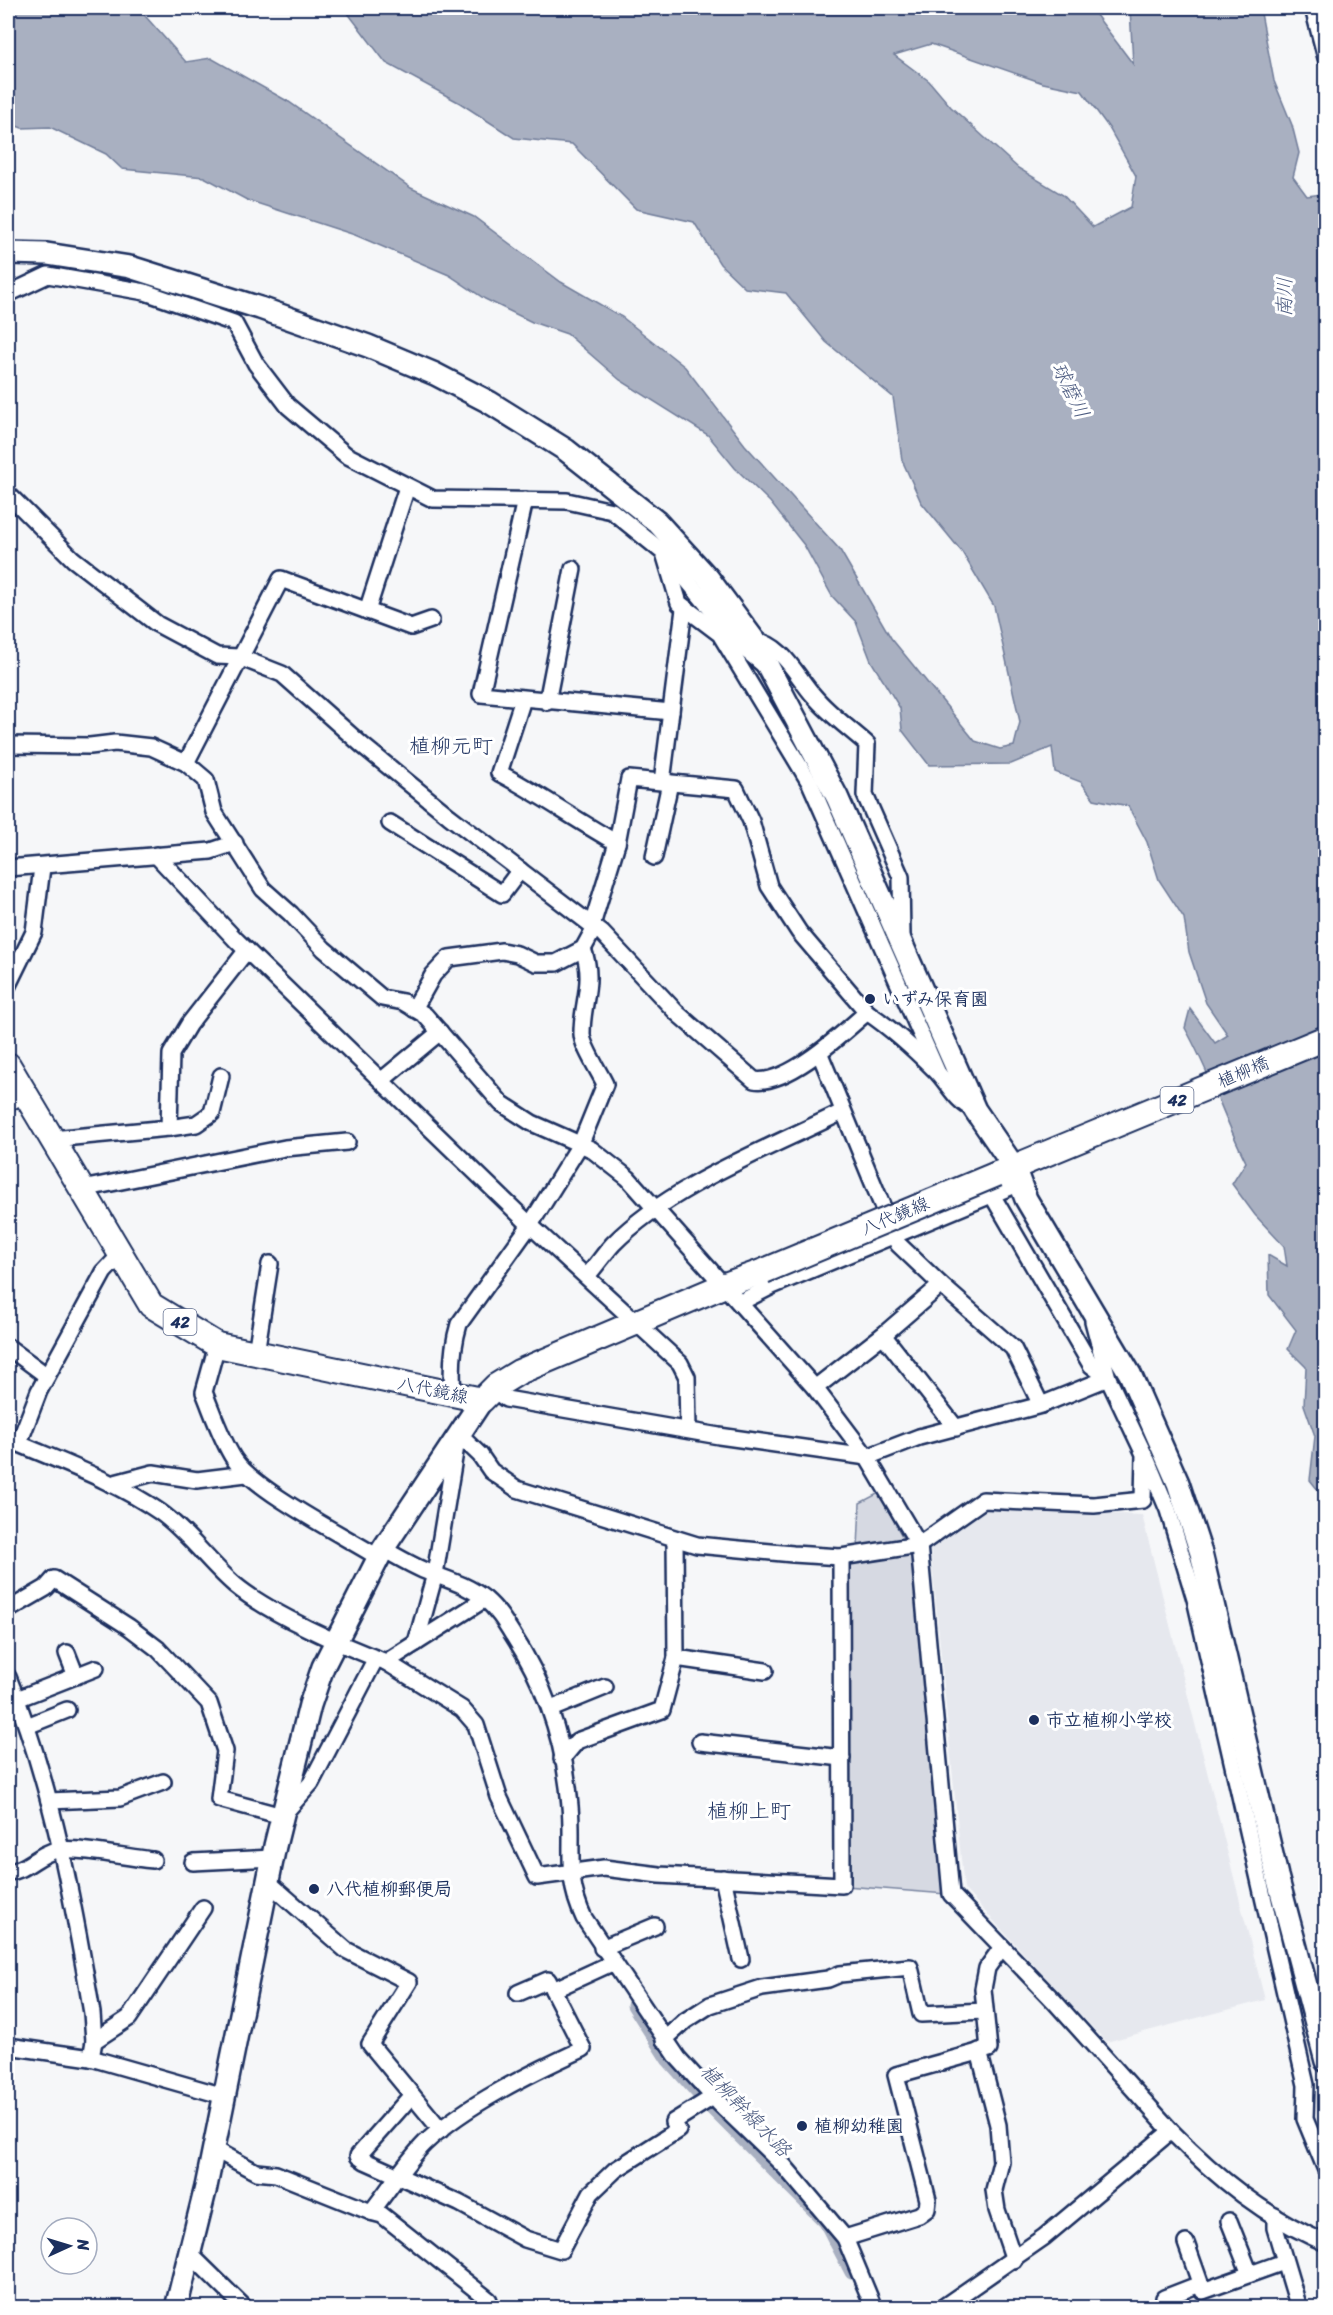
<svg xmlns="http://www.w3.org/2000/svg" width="1333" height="2315" font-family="Sriracha,'Klee One',sans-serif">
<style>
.built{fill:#e6e8ee}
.green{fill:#d6d9e2;stroke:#7884a0;stroke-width:1.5}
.water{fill:#a9b0c1;stroke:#707c99;stroke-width:1.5;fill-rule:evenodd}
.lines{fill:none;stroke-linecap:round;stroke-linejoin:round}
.canal{stroke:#a9b0c1;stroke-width:15}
.street-casing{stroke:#1b2f5e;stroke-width:20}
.secondary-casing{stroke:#1b2f5e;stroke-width:26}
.primary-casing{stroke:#1b2f5e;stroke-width:28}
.street{stroke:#fff;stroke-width:15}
.secondary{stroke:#fff;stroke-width:21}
.primary{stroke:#fff;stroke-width:24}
.primary-bridge-casing{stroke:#1b2f5e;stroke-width:28;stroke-linecap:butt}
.primary-bridge{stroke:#fff;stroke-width:24}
.poi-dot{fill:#1b2f5e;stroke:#fff;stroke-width:2}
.labels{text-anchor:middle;stroke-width:6;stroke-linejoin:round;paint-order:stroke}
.shield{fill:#fff;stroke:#5f6d8e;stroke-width:1.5}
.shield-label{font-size:16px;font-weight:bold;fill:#1b2f5e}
.poi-label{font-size:18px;font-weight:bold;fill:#1b2f5e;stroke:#fff;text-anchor:start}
.street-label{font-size:18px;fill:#1b2f5e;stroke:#fff}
.water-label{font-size:20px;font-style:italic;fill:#4d5c81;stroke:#fff}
.quarter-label{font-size:21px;fill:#1b2f5e;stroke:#fff}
</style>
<rect width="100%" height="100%" fill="#f6f7f9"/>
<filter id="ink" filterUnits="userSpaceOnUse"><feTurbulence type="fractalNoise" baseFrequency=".0167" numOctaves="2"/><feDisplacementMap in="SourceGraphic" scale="12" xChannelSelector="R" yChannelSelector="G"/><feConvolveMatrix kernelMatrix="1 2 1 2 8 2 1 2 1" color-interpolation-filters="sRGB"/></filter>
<g filter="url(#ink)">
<!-- built -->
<path class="built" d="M984 1508 1142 1515 1265 2000 1106 2042 964 1889 930 1544Z"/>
<!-- green -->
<path class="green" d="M879 1493 911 1553 928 1679 946 1894 846 1886 843 1561 858 1548 860 1503Z"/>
<!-- water -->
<path class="water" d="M8 8H138L186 62 211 58 289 102 411 188 474 217 561 282 622 317 685 367 745 445 840 550 891 638 975 741 1000 749 1014 746 1020 722 994 606 962 552 921 502 902 460 893 397 826 342 786 293 745 288 720 264 694 222 636 209 572 144 514 138 460 103 386 63 344 8H1036L1068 14 1093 11 1133 64 1130 8H1260L1274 81 1292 125 1299 153 1293 177 1307 196 1322 194 1326 207 1325 1548 1321 1539 1322 1495 1310 1480 1315 1436 1304 1405 1306 1367 1288 1349 1296 1330 1269 1295 1268 1255 1287 1266 1284 1246 1255 1215 1232 1184 1246 1162C1224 1118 1209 1070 1185 1028L1190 1009 1215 1043 1228 1035 1206 1003 1189 952 1184 918 1159 880 1147 842 1128 806 1094 799 1081 782 1055 772 1052 747 1011 764 929 765 902 730 900 708 871 661 856 622 832 596 804 545 770 502 735 468 708 435 620 380 567 334 532 322 485 299 449 275 355 235 247 200 204 177 122 169 106 154 50 127 22 128 8 123ZM931 44 1043 83 1082 91 1109 128 1136 176 1131 207 1093 227 1063 195 1018 168 951 107 929 81 894 55Z"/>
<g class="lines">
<!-- canal -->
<path class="canal" d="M634 2005 668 2059 710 2106 826 2222 852 2272"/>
<!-- street casing -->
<g class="street-casing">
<g id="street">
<path d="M1313 8 1326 58"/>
<path d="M8 294 48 275 145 292 234 323 256 364 288 406 346 455 433 499 567 501 612 511 664 553 679 603 720 634 810 783 937 1071"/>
<path d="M8 494 73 559 157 624 217 656 239 657 282 674 362 745 449 816 602 933 677 1013 754 1080C787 1086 843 1033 867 1012 892 1029 913 1048 934 1069 947 1081 956 1102 973 1109"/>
<path d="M525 500 481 694 671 712"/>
<path d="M668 557 742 647 765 666"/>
<path d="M367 611 407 487"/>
<path d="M754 640C784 645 796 676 814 696 829 714 849 728 867 744L865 795 901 877 902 937"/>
<path d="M523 699 499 773C540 794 577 821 617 843"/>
<path d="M547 702 573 569"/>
<path d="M8 745 90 746 115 743 151 747 186 763 206 780 214 812 263 889 291 914 324 949 382 998 403 1002 425 1015 501 1103 532 1123 591 1149 628 1178 815 1388 867 1457 919 1545 951 1894 1054 2001 1171 2131"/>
<path d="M186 763 281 579 411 627 431 620"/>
<path d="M662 782 684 609"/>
<path d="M390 823 502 894 520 870"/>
<path d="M156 855 236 940 530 1225 680 1363 687 1377 688 1430"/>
<path d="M654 857 670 783"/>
<path d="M8 868 211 851 235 843"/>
<path d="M592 925 617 843 629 779 736 789 751 821 769 886 799 932 867 1012"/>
<path d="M8 985 34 932 42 867"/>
<path d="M414 1009 433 975 449 958 502 951 517 954 536 963H556L583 949 595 927"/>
<path d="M820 1054 898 1244 941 1285 1013 1348 1041 1405"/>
<path d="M382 1080 440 1032"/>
<path d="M8 1103 25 1094"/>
<path d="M169 1128 196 1124 212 1113 221 1076"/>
<path d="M52 1139 169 1128 171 1054 189 1024 247 950"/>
<path d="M82 1189 285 1148 347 1142"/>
<path d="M587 1276C596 1266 604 1254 613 1244 671 1185 768 1149 842 1112"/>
<path d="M741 1302 772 1286 1020 1183"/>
<path d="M883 1335 956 1428"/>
<path d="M217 1345 204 1392C213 1414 221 1439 234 1459 254 1490 344 1536 378 1557"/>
<path d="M8 1347 47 1376"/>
<path d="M256 1353 270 1264"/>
<path d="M496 1386 499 1394 506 1399 719 1436 867 1457 919 1437 1041 1405 1108 1378 1093 1321"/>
<path d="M815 1388 883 1335 941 1285"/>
<path d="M453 1394C451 1370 452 1347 459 1324L530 1225 581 1143 605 1084C600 1073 581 1044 582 1033 582 1001 595 982 583 949"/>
<path d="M458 1434 480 1455 491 1471 517 1489 697 1545 793 1554 841 1557 919 1545 983 1500 1094 1505 1143 1500 1144 1454 1108 1378 1091 1365 992 1195"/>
<path d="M8 1439C58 1461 114 1480 160 1512 188 1532 209 1563 235 1585 270 1614 343 1646 386 1662L485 1599"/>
<path d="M19 1443 39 1391 104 1272 121 1254"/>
<path d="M1147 1460 1168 1510 1195 1599 1306 2085 1305 2119 1326 2170"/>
<path d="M111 1484 153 1473 197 1480 246 1474"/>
<path d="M383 1549C396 1556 409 1564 423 1570 445 1579 466 1584 485 1599 497 1609 505 1622 513 1635 547 1687 565 1744 570 1806 574 1849 564 1876 584 1918L678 2058 719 2103 785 2167 845 2238 874 2308"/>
<path d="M8 1610 46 1588 54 1579 129 1627 158 1649 209 1703 225 1751 219 1799 282 1816 311 1783 376 1658"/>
<path d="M416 1643 435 1574 457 1440"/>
<path d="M67 1653 76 1676"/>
<path d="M676 1658 765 1671"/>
<path d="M386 1662 462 1709 476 1725 499 1797 537 1877 604 1868 659 1875 842 1885 841 1557"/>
<path d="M8 1677C52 1784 73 1900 92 2013L94 2041 91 2058"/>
<path d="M17 1699 96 1668"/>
<path d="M551 1709 605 1687"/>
<path d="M27 1726 67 1710"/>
<path d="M700 1742 842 1758"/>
<path d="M562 1759 577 1741 662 1710 676 1658 675 1539"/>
<path d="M49 1801 120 1798 163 1782"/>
<path d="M193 1862 273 1858"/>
<path d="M8 1872C27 1871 38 1853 58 1850 78 1847 131 1858 153 1860"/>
<path d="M723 1878 741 1959"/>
<path d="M268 1882 346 1950 409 1982 370 2044 441 2130"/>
<path d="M602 1948 655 1926"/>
<path d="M518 1993 548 1980 553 1990"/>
<path d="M664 2040 685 2021 710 2005 762 1988 828 1979 840 1974 910 1967 921 2014 985 2011"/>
<path d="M94 2041 129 2018 203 1908"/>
<path d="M8 2046 91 2058 224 2096"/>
<path d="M979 2051 998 2125 1001 2162 994 2190 997 2210 1014 2260"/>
<path d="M412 2095 358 2156 365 2161 459 2203 525 2239 561 2250 591 2193 615 2170 678 2130 673 2122 713 2097"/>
<path d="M214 2149 256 2172 276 2174 371 2212C389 2190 405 2163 425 2143 465 2105 533 2072 583 2049L553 1990 612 1963"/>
<path d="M371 2212 382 2215 489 2300"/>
<path d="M1275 2216V2228L1299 2308"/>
<path d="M1229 2221 1250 2274"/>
<path d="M845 2238 919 2215 927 2209 928 2200 896 2075 989 2049 983 1989 987 1968 1002 1947"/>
<path d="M1186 2243 1203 2291 1284 2262"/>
<path d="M191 2255 245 2308"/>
<path d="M1164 2298 1200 2284"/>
<path d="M942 2308 1044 2237 1171 2131C1217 2178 1265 2217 1326 2243"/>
</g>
</g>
<!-- secondary casing -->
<g class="secondary-casing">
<g id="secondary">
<path d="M8 253 47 254 130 267 260 308 368 346 435 374 489 402 566 450 657 522 708 578 754 640 837 797 975 1110 1014 1167 1026 1199 1130 1374 1178 1483 1201 1553 1277 1876 1326 2061"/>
<path d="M176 2308 206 2187 275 1846 310 1705 323 1667 383 1549 482 1400"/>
</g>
</g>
<!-- primary casing -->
<g class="primary-casing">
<g id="primary">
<path d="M8 1065 151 1305 217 1345 482 1400 496 1386 519 1372 725 1285 764 1271"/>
<path d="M997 1174 1326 1038"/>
</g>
</g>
<!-- street -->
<use href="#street" class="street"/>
<!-- secondary -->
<use href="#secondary" class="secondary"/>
<!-- primary -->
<use href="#primary" class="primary"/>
<!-- primary-bridge casing -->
<g class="primary-bridge-casing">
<path id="primary-bridge" d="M764 1271 997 1174"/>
</g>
<!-- primary-bridge -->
<use href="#primary-bridge" class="primary-bridge"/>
</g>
</g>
<!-- markers -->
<g class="poi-dot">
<circle cx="870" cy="999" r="6"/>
<circle cx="1034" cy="1720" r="6"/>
<circle cx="314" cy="1889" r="6"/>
<circle cx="802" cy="2126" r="6"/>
</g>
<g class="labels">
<!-- shield labels -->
<g class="shield">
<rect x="1160.5" y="1087" width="33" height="26" rx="4.5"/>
<rect x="163.5" y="1309" width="33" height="26" rx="4.5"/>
</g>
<g class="shield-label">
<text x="1177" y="1106">42</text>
<text x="180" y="1328">42</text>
</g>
<!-- poi labels -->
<g class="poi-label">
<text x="882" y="1005">いずみ保育園</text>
<text x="1046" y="1726">市立植柳小学校</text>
<text x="326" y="1895">八代植柳郵便局</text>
<text x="814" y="2132">植柳幼稚園</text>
</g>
<!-- street labels -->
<g class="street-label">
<text transform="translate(1243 1072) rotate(-23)" y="6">植柳橋</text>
<text transform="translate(895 1216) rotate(-23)" y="6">八代鏡線</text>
<text transform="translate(433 1390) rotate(12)" y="6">八代鏡線</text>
</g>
<!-- water labels -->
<g class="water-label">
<text transform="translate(1284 297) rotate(-89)" y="7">南川</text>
<text transform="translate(1071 390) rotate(64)" y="7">球磨川</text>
<text transform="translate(746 2110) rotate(46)" y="7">植柳幹線水路</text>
</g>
<!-- quarter labels -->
<g class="quarter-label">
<text x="451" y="753">植柳元町</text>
<text x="749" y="1818">植柳上町</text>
</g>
</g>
<!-- margin -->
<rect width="1333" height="2315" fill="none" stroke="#fff" stroke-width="30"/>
<rect x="15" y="15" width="1303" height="2285" fill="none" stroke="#1b2f5e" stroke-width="2" filter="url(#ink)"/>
<!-- north arrow -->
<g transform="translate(69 2246) rotate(86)"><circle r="28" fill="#ffffff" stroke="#a4acbf" stroke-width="1.5"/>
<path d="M0-4.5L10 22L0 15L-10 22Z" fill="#1b2f5e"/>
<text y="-9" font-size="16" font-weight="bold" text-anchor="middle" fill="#1b2f5e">N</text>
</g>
</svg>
